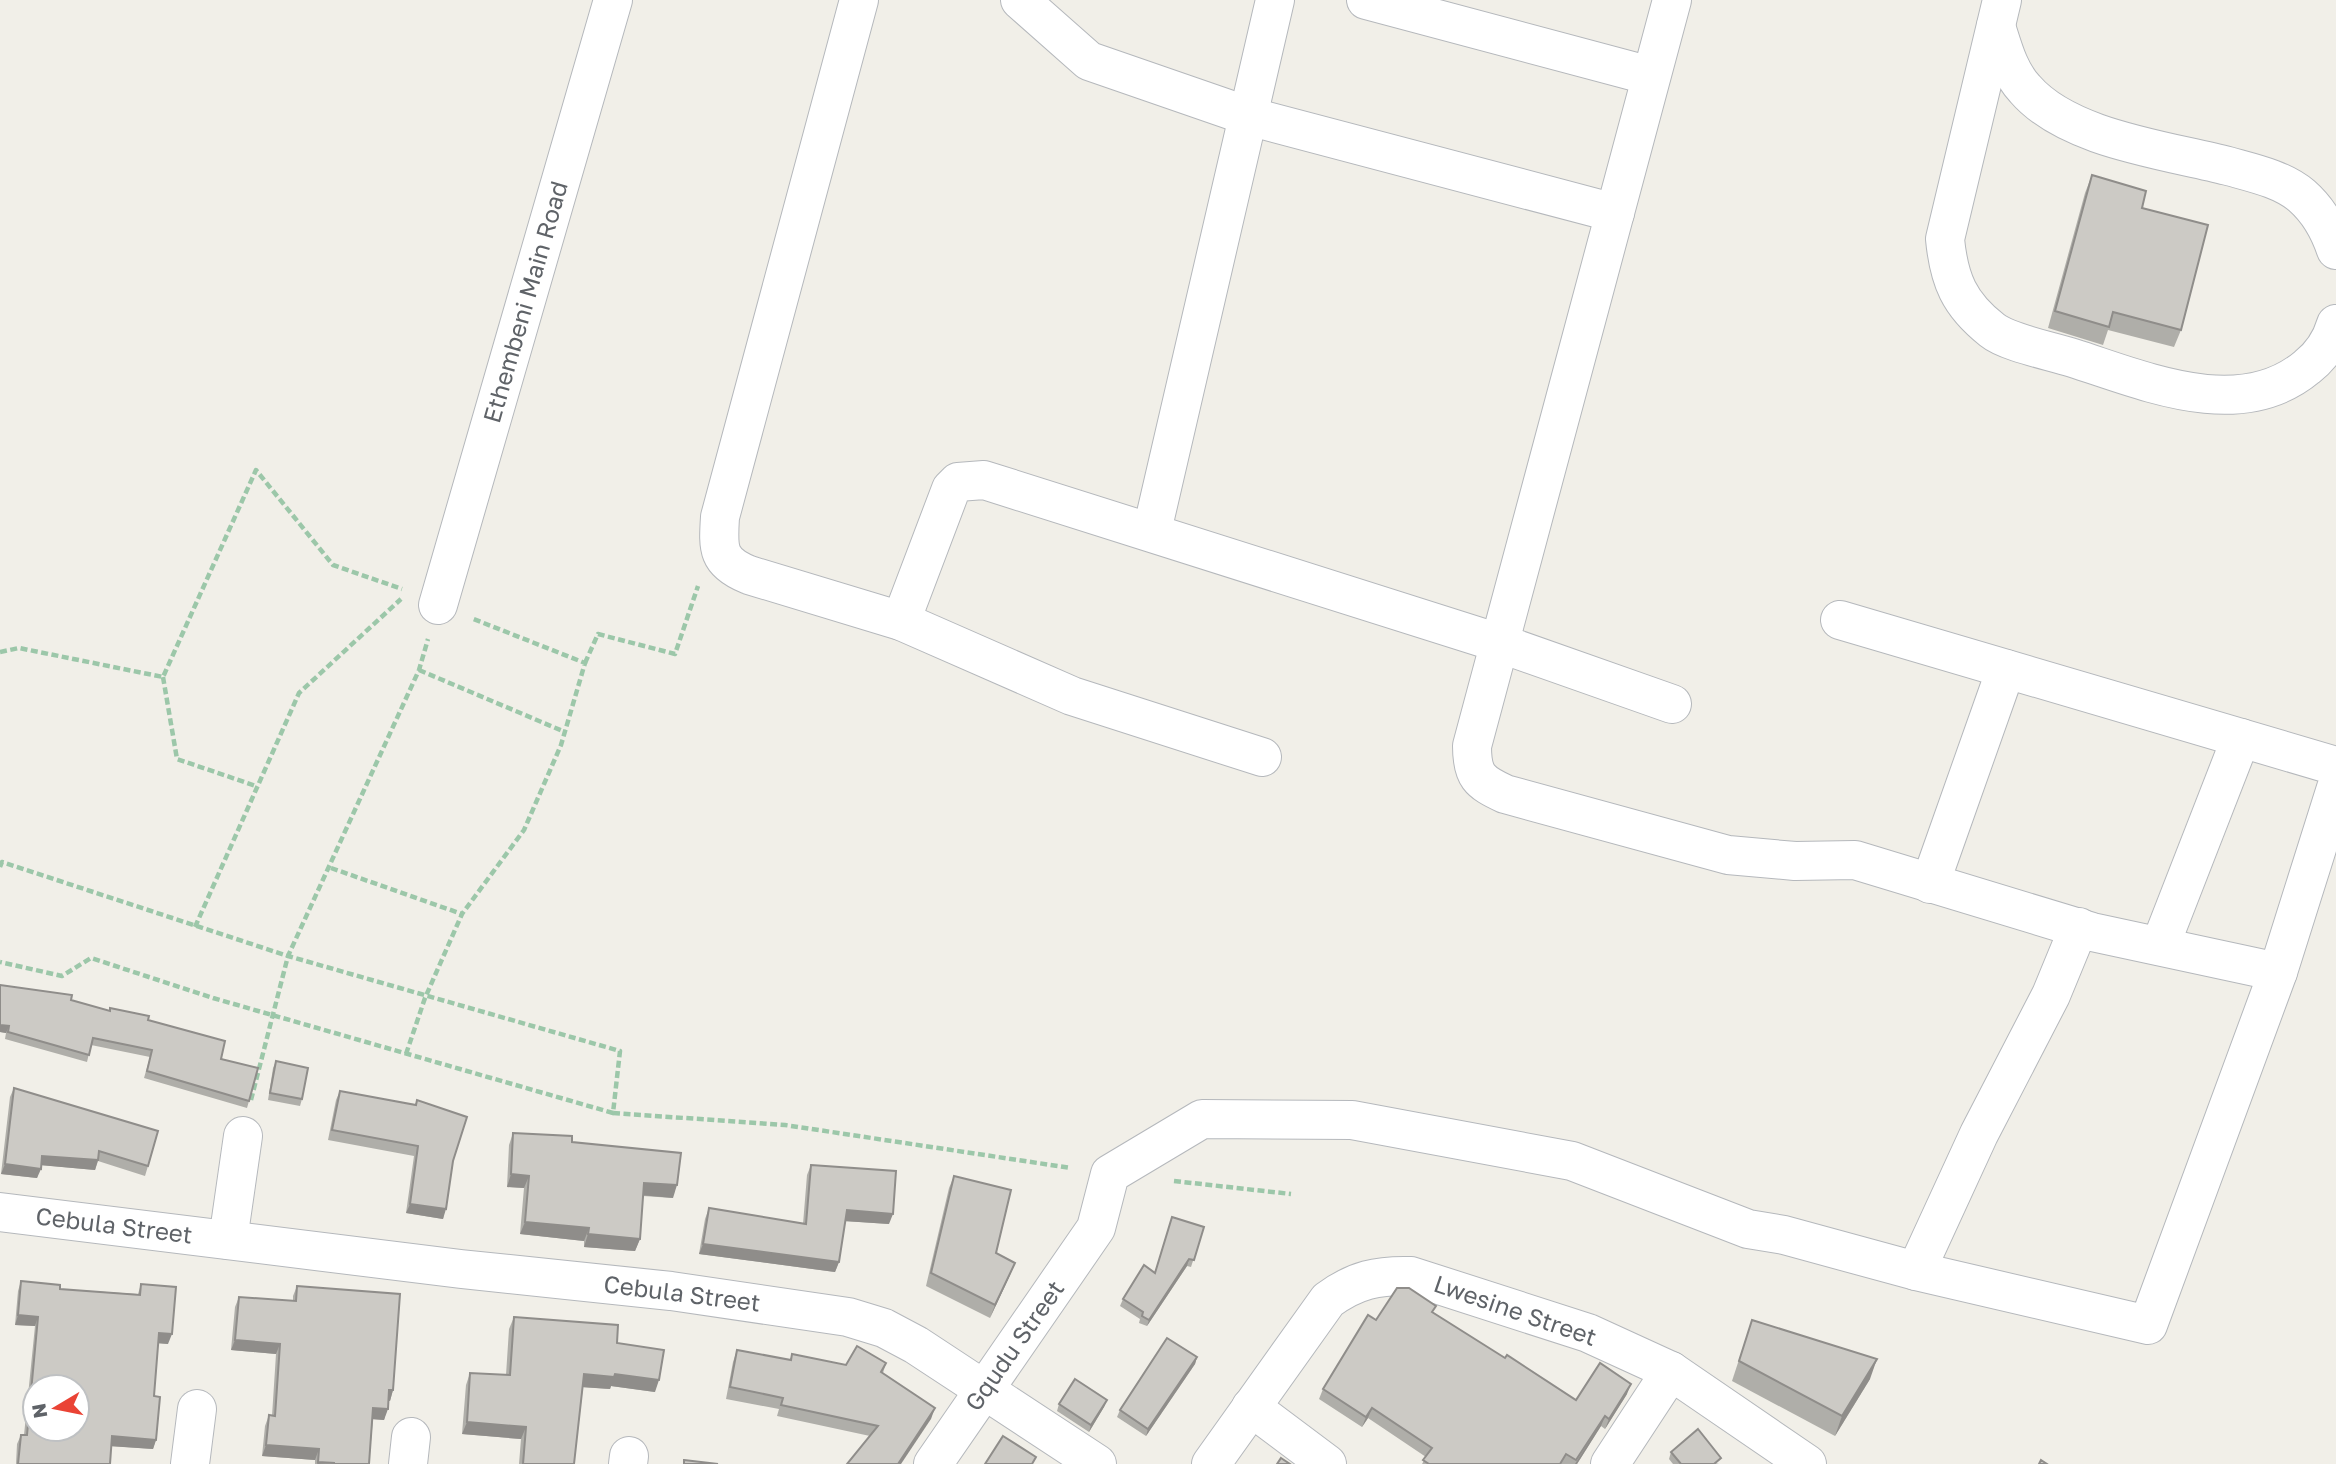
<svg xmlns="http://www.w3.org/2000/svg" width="2336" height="1464" font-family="'Golos Text',sans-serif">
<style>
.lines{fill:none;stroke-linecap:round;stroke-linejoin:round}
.minor-casing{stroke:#b5b8bc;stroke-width:40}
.path{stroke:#9cc7a9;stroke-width:4.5;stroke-dasharray:7 3.5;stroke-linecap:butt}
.minor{stroke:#fff;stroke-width:38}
.wall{fill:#afaea9}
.shaded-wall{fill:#8f8d8a}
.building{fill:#cccac5;stroke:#8f8d8a;stroke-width:2;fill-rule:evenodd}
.labels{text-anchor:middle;stroke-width:6;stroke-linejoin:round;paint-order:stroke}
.street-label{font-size:24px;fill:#5f6368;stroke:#fff}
</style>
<rect width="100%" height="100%" fill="#f1efe8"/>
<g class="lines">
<!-- minor casing -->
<g class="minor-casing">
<g id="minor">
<path d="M859 0 720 517C718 549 717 562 749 575L901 621 1072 696 1262 757"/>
<path d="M1020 0 1089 61 1248 116 1615 213"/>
<path d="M1366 0 1651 76"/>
<path d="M1672 0 1472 746C1472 776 1479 782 1505 794L1728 855 1795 861 1855 860 2092 932 2278 972"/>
<path d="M2002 0 1945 239C1949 280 1959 304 1992 330 2008 343 2052 351 2073 358 2145 381 2240 423 2307 367 2321 356 2331 341 2336 324"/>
<path d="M1996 26C2003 48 2009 72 2025 89 2068 139 2166 150 2228 166 2253 173 2282 179 2302 196 2319 211 2329 229 2336 250"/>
<path d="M1152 531 1275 0"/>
<path d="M438 605 613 0"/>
<path d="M1840 620 2336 766"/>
<path d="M901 621 951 489 958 482 984 480 1499 643 1672 704"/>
<path d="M1930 884 2006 669"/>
<path d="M2160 946 2241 738"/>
<path d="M0 1212 461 1269 671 1291 848 1317 884 1328 916 1345 1097 1464"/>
<path d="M228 1240 243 1136"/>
<path d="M1916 1271 1979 1134 2051 995 2079 927"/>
<path d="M1251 1407 1327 1464"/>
<path d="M190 1464 197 1409"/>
<path d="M408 1464 411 1437"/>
<path d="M628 1464 629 1456"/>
<path d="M933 1464 1096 1228 1110 1174 1202 1119 1352 1120 1572 1161 1748 1229 1784 1235 1916 1271 2148 1325 2278 972 2336 788"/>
<path d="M1211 1464 1328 1300C1355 1280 1378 1275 1411 1276L1588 1333 1671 1371 1807 1464"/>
<path d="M1610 1464 1671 1371"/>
</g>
</g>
<!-- path -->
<g class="path">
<path d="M0 652 19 648 163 677 256 470 333 565 402 589"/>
<path d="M585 663 598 634 675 654 698 586"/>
<path d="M419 670 565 732"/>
<path d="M163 677 177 759 256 786"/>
<path d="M0 867 2 862 288 956 620 1051 613 1113 213 998 91 958 62 976 0 962"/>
<path d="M331 868 462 914"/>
<path d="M195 927 299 693 401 599"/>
<path d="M406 1054 425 998 462 914 524 830 561 745 585 663 471 618"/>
<path d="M251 1100 288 956 419 670 428 639"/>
<path d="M613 1113 785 1125 1071 1168"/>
<path d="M1174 1181 1291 1194"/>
</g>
<!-- minor -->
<use href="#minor" class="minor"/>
</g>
<!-- wall -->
<g class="wall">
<path d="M2092 175 2142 208 2181 330 2174 347 2108 330 2103 345 2048 328 2085 193Z"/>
<path d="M0 985 71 1000 109 1011 148 1020 221 1059 249 1101 247 1108 144 1078 150 1057 91 1045 87 1062 5 1039 6 1033 0 1032Z"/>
<path d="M276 1061 302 1099 300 1106 268 1100 273 1068Z"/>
<path d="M14 1088 148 1166 145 1176 98 1161 95 1170 41 1165 37 1178 1 1174 10 1097Z"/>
<path d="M340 1091 453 1161 443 1219 406 1213 414 1156 328 1140 336 1100Z"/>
<path d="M513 1133 572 1142 673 1198 643 1196 640 1239 635 1251 584 1247V1241L520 1234 524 1188 507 1187 509 1145Z"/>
<path d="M811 1165 889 1224 845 1221 839 1262 835 1272 699 1254 705 1219 709 1208 803 1224 807 1175Z"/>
<path d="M954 1176 996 1253 1010 1275 990 1318 926 1286 949 1188Z"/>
<path d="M1204 1227 1191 1267 1187 1266 1147 1326 1139 1323 1140 1319 1120 1306 1123 1299 1155 1272Z"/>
<path d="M21 1281 60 1289 138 1294 141 1284 168 1344 158 1343 154 1396 156 1440 153 1449 111 1446 110 1464H16L17 1444 21 1435H24L35 1326 15 1325 18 1291Z"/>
<path d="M297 1286 393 1390 390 1401 389 1400 384 1420 373 1419 369 1464H315V1460L262 1456 265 1426 269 1415 272 1416 276 1354 231 1350 235 1307 239 1297 293 1301V1296Z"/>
<path d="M1434 1313 1505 1358 1576 1400 1627 1394 1605 1429 1601 1426 1577 1464H1422L1426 1457 1368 1418 1362 1427 1319 1399 1323 1389 1376 1320Z"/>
<path d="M514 1317 617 1343 655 1392 611 1386 610 1389 583 1387 574 1464H519L521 1439 462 1434 466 1385 470 1373 506 1375 509 1329Z"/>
<path d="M1752 1320 1870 1379 1835 1436 1732 1381Z"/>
<path d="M737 1350 790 1360 792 1354 846 1365 886 1363 883 1373 931 1419 870 1436 777 1416 779 1409 726 1399 733 1362Z"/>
<path d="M1197 1357 1195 1364 1146 1436 1117 1417 1120 1410Z"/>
<path d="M1107 1400 1104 1407 1089 1432 1057 1411 1059 1404Z"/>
<path d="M1671 1452 1719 1464H1673L1669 1459Z"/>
</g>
<!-- shaded-wall -->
<g class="shaded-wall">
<path d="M0 1025 9 1026 6 1033 0 1032Z"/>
<path d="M42 1156 98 1160 95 1170 39 1165Z"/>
<path d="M5 1164 41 1169 37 1178 1 1174Z"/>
<path d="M511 1174 529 1176 524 1188 507 1187Z"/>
<path d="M644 1183 677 1185 673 1198 640 1195Z"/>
<path d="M410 1204 446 1209 443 1219 406 1213Z"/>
<path d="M847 1210 893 1214 889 1224 843 1221Z"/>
<path d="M525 1222 589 1228 584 1241 520 1234Z"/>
<path d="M588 1234 640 1239 635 1251 584 1247Z"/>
<path d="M703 1244 839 1262 835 1272 699 1254Z"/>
<path d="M1189 1259 1187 1266 1147 1326 1149 1320Z"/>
<path d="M1015 1263 1010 1275 990 1318 995 1305Z"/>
<path d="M18 1315 38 1317 35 1326 15 1325Z"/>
<path d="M159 1333 172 1334 168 1344 155 1343Z"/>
<path d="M235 1340 280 1344 276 1354 231 1350Z"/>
<path d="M1197 1357 1195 1364 1146 1436 1148 1429Z"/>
<path d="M1877 1359 1870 1379 1835 1436 1842 1416Z"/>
<path d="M584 1374H615L659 1380 655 1392 611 1386 610 1389 580 1387Z"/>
<path d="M1631 1384 1627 1394 1605 1429 1609 1419Z"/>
<path d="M389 1390H393L390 1401 386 1400Z"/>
<path d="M1107 1400 1104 1407 1089 1432 1091 1425Z"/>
<path d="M373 1408 388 1409 384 1420 370 1419Z"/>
<path d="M935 1408 931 1419 901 1464H898Z"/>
<path d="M1372 1408 1368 1418 1362 1427 1366 1417Z"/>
<path d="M1605 1416 1601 1426 1577 1464H1575Z"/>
<path d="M467 1422 526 1427 521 1439 462 1434Z"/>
<path d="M112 1436 156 1440 153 1449 108 1446Z"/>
<path d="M266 1445 319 1449 315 1460 262 1456Z"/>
<path d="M318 1462 334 1463 317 1464Z"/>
</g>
<!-- building -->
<g class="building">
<path d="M2092 175 2146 191 2142 208 2208 225 2181 330 2113 312 2109 327 2055 311Z"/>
<path d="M0 985 72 995 71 1000 110 1011V1008L149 1016 148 1020 225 1041 221 1059 258 1068 249 1101 147 1071 152 1050 93 1038 89 1055 8 1032 9 1026 0 1025Z"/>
<path d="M276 1061 308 1068 302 1099 270 1093Z"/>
<path d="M14 1088 158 1131 148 1166 99 1151 98 1160 42 1156 41 1169 5 1164Z"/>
<path d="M340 1091 416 1105 417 1100 467 1117 453 1161 446 1209 410 1204 418 1146 332 1130Z"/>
<path d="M513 1133 572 1136V1142L681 1153 677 1185 644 1183 640 1239 588 1234 589 1228 525 1222 529 1176 511 1174Z"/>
<path d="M811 1165 896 1171 893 1214 847 1210 839 1262 703 1244 709 1208 806 1224Z"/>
<path d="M954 1176 1011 1190 996 1253 1015 1263 995 1305 931 1273Z"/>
<path d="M1172 1217 1204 1227 1194 1260 1189 1259 1149 1320 1142 1316 1143 1312 1123 1299 1144 1265 1155 1273Z"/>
<path d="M21 1281 60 1285V1289L140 1295 141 1284 176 1287 172 1334 159 1333 154 1396 160 1397 156 1440 112 1436 110 1464H18L21 1435H27L38 1317 18 1315ZM35 1387H77V1429H35Z"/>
<path d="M297 1286 400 1294 393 1390H389L388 1409 373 1408 369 1464H334V1463L318 1462 319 1449 266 1445 269 1415 275 1416 280 1344 235 1340 239 1297 296 1301Z"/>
<path d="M1397 1288H1409L1436 1306 1432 1312 1505 1358 1507 1355 1576 1400 1600 1363 1631 1384 1609 1419 1605 1416 1576 1460 1566 1454 1560 1464H1429L1423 1460 1432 1448 1372 1408 1366 1417 1323 1389 1368 1315 1376 1320Z"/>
<path d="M514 1317 618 1325 617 1343 664 1350 659 1380 615 1374 614 1377 584 1374 574 1464H523L526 1427 467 1422 470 1373 510 1375Z"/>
<path d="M1752 1320 1877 1359 1842 1416 1739 1361Z"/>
<path d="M1167 1338 1197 1357 1148 1429 1120 1410Z"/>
<path d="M857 1346 886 1363 881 1372 935 1408 898 1464H847L878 1426 781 1405 783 1398 730 1387 737 1350 791 1360 792 1354 846 1365Z"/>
<path d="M1075 1379 1107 1400 1091 1425 1059 1404Z"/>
<path d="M1698 1429 1721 1458 1714 1464H1681L1671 1452Z"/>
<path d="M1003 1436 1036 1457 1032 1464H985Z"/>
<path d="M1281 1458 1290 1464H1277Z"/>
<path d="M684 1460 718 1464H684Z"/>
<path d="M2041 1460 2047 1464H2039Z"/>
</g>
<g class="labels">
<!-- street labels -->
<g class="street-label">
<text transform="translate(526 302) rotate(-74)" y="8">Ethembeni Main Road</text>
<text transform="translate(114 1226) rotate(7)" y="8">Cebula Street</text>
<text transform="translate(682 1294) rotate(7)" y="8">Cebula Street</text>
<text transform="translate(1515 1311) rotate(19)" y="8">Lwesine Street</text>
<text transform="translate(1015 1346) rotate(-55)" y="8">Gqudu Street</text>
</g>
</g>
<!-- north arrow -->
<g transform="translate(56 1408) rotate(260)"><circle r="33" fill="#ffffff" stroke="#bfc1c3" stroke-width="2"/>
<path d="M0-5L12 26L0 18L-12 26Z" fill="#ea4335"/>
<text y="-10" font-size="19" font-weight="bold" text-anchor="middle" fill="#5f6368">N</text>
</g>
</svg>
